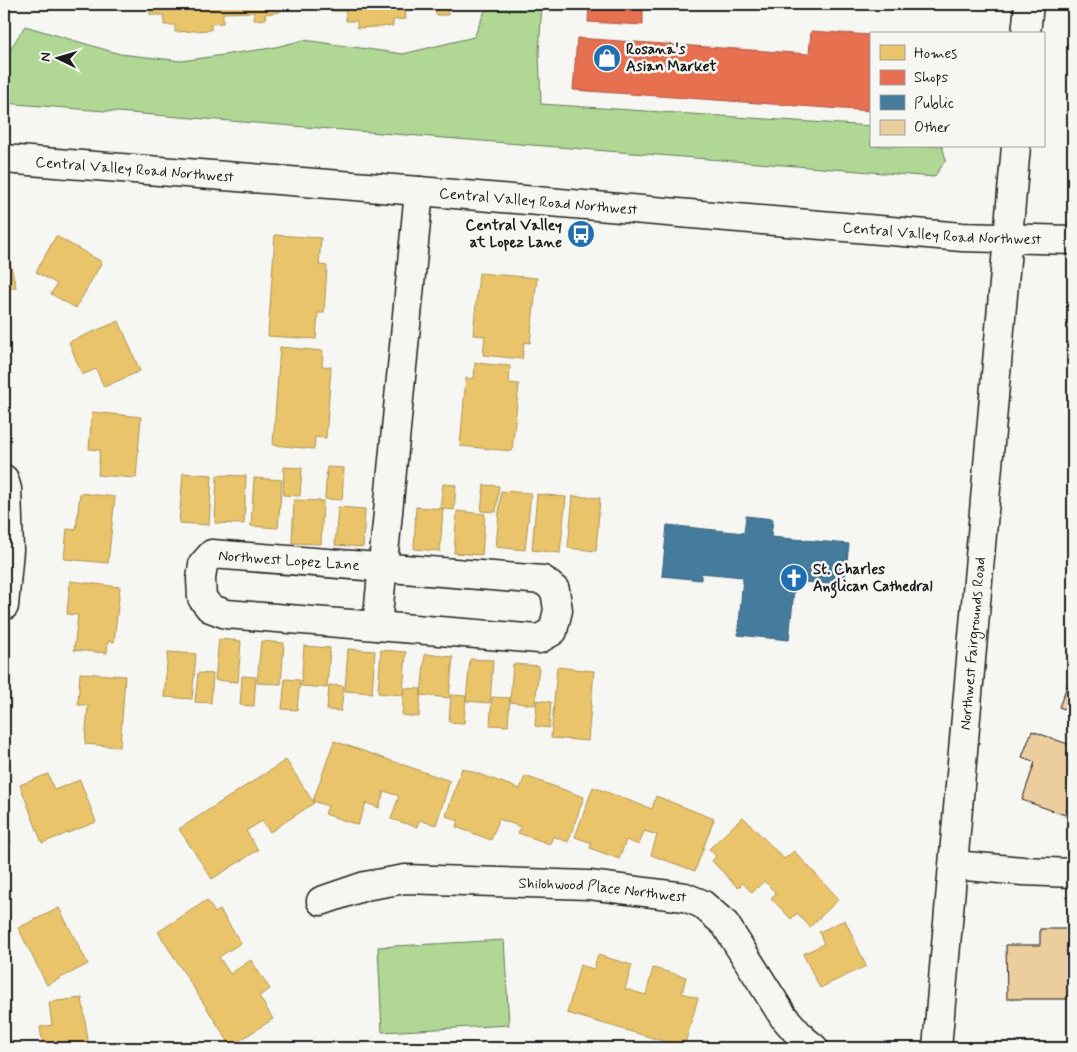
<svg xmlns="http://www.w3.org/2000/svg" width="1077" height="1052" font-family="Mynerve,sans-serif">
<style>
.green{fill:#b0d793;stroke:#667a58}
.homes{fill:#e9c46a;stroke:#ac9253}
.shops{fill:#e76f51;stroke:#aa5641}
.public{fill:#457b9d;stroke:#395e76}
.building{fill:#eccd9e;stroke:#1c1c1c}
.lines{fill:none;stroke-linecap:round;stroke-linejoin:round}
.minor-casing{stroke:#1c1c1c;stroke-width:31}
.secondary-casing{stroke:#1c1c1c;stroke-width:31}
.minor{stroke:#f6f6f2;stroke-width:28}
.secondary{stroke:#f6f6f2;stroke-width:28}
.labels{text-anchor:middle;stroke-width:5;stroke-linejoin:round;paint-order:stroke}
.poi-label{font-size:15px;font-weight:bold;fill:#1c1c1c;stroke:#f6f6f2;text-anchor:start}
.street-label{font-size:15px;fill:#1c1c1c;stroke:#f6f6f2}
</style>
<rect width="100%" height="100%" fill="#f6f6f2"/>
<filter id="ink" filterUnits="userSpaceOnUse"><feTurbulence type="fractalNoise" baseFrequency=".02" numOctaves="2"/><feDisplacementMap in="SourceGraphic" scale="10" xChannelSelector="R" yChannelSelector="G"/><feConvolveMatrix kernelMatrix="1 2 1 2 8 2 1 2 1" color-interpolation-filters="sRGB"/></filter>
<g filter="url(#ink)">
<!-- green -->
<g class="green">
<path d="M488 4H542L539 52 541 104 871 126V146H942L946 160 934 177 4 103V59L25 26 120 54 182 61 271 48 304 40 403 54 474 37Z"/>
<path d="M504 940 509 1025 382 1032 378 947Z"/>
</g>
<!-- homes -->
<g class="homes">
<path d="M150 4H284H280V12L265 14 266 19 254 20V12L223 13V23L211 24V30L175 32V25H164V15H150Z"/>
<path d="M332 4H462V8L448 9V15H436L435 8 405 9 406 19 393 20V26L357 28V21H346V11H332Z"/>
<path d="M275 235 321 238 319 265 327 266 324 313H318L316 339 268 336Z"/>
<path d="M56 236 102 262 76 308 51 294 57 284 36 272Z"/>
<path d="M6 246 16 287 4 290V247Z"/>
<path d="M479 273 537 278 530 343 524 342 522 359 483 355 485 336 473 335Z"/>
<path d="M119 321 140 371 104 387 96 369 82 375 69 342Z"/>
<path d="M280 347 323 351 322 366 331 367 326 438 315 437 314 449 273 445Z"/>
<path d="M475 363 510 366 509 383 519 384 512 451 460 446 466 378 474 379Z"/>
<path d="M92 412 141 417 136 478 98 475 100 450 89 449Z"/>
<path d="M284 467 302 468 300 496 283 495Z"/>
<path d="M327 467 344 468 342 500 325 499Z"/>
<path d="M183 473 212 475 209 525 179 523Z"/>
<path d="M217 475 246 476 244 524 215 523Z"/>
<path d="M254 478 282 480 278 528 251 526Z"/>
<path d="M443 484 456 485 454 510 440 508Z"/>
<path d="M484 485 499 486 496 512 481 511Z"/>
<path d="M501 491 531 493 525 550 496 547Z"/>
<path d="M80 493 115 497 108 563 64 559 67 529 76 530Z"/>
<path d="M537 494 566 497 560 553 532 550Z"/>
<path d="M573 496 600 498 596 551 568 548Z"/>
<path d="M294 500 323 501 321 544 292 543Z"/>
<path d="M338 507 365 509 363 547 335 545Z"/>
<path d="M416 507 443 509 440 551 414 549Z"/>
<path d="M457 511 485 514 482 555 454 553Z"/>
<path d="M70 581 120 587 114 642 108 641 107 653 74 650 78 615 67 614Z"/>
<path d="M219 639 241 641 238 682 215 680Z"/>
<path d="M261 641 284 643 281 684 257 683Z"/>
<path d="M304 646 330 648 327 688 301 686Z"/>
<path d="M348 649 375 651 372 693 345 691Z"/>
<path d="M381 650 406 652 403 695 378 693Z"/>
<path d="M168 652 196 654 192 699 164 697Z"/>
<path d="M425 654 453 657 449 698 421 695Z"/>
<path d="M470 659 493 660 490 703 466 701Z"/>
<path d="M513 664 539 666 535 705 510 702Z"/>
<path d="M557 667 594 671 588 741 551 738Z"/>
<path d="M80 673 125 676 120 747 85 744 88 705H78Z"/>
<path d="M198 673 213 674 211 703 195 702Z"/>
<path d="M242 676 256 677 254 706 240 705Z"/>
<path d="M285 679 300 680 297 710 282 709Z"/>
<path d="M329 685 344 686 341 711 327 710Z"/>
<path d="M404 688 421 689 419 717 402 715Z"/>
<path d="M451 695 466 696 464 723 449 722Z"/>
<path d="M492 697 510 698 508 726 490 725Z"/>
<path d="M537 700 551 702 549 728 535 726Z"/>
<path d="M334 741 450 781 436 825 419 820 417 827 391 819 399 796 384 791 379 808 366 803 358 825 325 814 328 806 313 801Z"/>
<path d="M286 760 314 803 270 832 262 821 246 831 258 850 212 879 179 829Z"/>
<path d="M462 768 520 789 525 776 584 797 568 842 553 836 550 844 518 833 521 827 499 819 491 840 456 827 459 821 446 816Z"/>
<path d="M48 774 54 790 80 780 96 822 42 843 20 785Z"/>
<path d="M593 787 652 809 656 796 714 819 695 871 651 855 657 835 644 831 639 845 626 840 619 859 590 848 592 843 575 837Z"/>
<path d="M4 791 11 843 4 844Z"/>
<path d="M743 817 784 859 794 851 839 899 810 927 797 913 791 919 771 898 776 893 764 881 752 893 743 883 738 888 712 861 716 856 709 849Z"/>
<path d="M207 900 215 913 220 910 241 943 219 957 230 974 251 960 270 989 259 996 273 1019 231 1046 158 932Z"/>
<path d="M59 908 88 964 47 985 18 928Z"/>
<path d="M845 920 866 966 820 988 803 954 824 944 819 932Z"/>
<path d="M598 955 632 965 625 989 646 995 653 968 686 977 682 993 698 998 684 1047 567 1013 580 965 594 969Z"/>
<path d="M82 998 89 1048H43L40 1027 52 1025 49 1002Z"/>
</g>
<!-- shops -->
<g class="shops">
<path d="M589 4H652V7L643 6V25L588 22Z"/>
<path d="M811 31 871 35V111L573 90 577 38 809 54Z"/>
<path d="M1073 120V183H1069Z"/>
</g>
<!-- public -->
<path class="public" d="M746 516 773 519 771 537 849 544 844 586 795 581 789 640 738 635 743 577 701 573V580L662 576 667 525 744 533Z"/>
<!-- building -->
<g class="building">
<path d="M1073 670V712L1059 707Z"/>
<path d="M1032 731 1073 746V791L1065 815 1022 800 1035 762 1022 757Z"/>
<path d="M1040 929H1073V999H1007L1006 945H1040Z"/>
</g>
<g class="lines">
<!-- minor casing -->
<g class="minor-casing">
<g id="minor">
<path d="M4 479 7 489 9 550 4 606"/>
<path d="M212 554 543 580 555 590 558 610 553 631 539 639 226 614 210 608 202 598 201 579 203 564Z"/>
<path d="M377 626 419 191"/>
<path d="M954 865 1023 871 1073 873"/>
<path id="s1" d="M321 901 365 886 405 879 589 885 685 897 702 904 725 924 783 1016 803 1039 814 1048"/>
</g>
</g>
<!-- secondary casing -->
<g class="secondary-casing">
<g id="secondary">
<path d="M1026 34 1029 4"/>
<path id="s2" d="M4 159 419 191 962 237 1073 240"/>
<path id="s3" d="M937 1048 1016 146"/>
</g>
</g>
<!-- minor -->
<use href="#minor" class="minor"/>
<!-- secondary -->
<use href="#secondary" class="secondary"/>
</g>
</g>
<!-- icons -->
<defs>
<g id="shop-disc" transform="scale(1.4375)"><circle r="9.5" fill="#1f6fb2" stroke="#f6f6f2"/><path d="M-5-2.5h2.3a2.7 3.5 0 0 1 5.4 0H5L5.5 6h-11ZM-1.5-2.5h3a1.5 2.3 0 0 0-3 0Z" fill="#fff"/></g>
<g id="bus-disc" transform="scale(1.4375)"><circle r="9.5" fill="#1f6fb2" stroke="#f6f6f2"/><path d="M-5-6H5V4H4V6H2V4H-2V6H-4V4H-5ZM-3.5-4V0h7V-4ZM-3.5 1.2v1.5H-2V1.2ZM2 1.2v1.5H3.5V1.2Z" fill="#fff"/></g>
<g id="church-disc" transform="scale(1.4375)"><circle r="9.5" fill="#1f6fb2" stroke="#f6f6f2"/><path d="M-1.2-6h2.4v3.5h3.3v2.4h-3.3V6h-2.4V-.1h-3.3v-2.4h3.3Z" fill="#fff"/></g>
</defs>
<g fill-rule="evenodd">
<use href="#shop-disc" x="607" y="58"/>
<use href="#bus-disc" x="581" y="234"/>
<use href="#church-disc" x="794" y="578"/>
</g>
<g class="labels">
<!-- poi labels -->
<g class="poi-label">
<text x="626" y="54">Rosana's<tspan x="626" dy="17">Asian Market</tspan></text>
<text x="562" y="230" text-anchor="end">Central Valley<tspan x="562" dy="17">at Lopez Lane</tspan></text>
<text x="813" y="574">St. Charles<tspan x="813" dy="17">Anglican Cathedral</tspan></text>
</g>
<!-- street labels -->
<g class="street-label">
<text dy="5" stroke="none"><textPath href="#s2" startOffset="131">Central Valley Road Northwest</textPath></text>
<text dy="5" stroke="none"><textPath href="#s2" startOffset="536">Central Valley Road Northwest</textPath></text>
<text dy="5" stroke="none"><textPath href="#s2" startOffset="941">Central Valley Road Northwest</textPath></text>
<text transform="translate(289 560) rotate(4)" y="5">Northwest Lopez Lane</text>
<text dy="5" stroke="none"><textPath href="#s3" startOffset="406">Northwest Fairgrounds Road</textPath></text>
<text dy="5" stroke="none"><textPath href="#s1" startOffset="285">Shilohwood Place Northwest</textPath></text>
</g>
</g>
<!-- margin -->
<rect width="1077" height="1052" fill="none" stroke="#f6f6f2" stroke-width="20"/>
<rect x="10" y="10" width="1057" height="1032" fill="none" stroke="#1c1c1c" stroke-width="2" filter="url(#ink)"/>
<!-- legend -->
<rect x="870" y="32" width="175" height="115" fill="#f6f6f2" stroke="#9f9f9c"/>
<rect x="880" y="45" width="25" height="15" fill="#e9c46a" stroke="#9f9f9c"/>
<text x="914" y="58" font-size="15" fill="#1c1c1c">Homes</text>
<rect x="880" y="70" width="25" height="15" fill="#e76f51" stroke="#9f9f9c"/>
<text x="914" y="82" font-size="15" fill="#1c1c1c">Shops</text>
<rect x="880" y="95" width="25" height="15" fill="#457b9d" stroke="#9f9f9c"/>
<text x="914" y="108" font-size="15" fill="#1c1c1c">Public</text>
<rect x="880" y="120" width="25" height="15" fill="#eccd9e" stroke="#9f9f9c"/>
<text x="914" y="132" font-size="15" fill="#1c1c1c">Other</text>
<!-- north arrow -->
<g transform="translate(58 58) rotate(275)" stroke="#f6f6f2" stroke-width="4" paint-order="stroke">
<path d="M0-4L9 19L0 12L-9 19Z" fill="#1c1c1c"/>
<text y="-8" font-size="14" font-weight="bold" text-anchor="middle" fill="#1c1c1c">N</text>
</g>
</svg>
